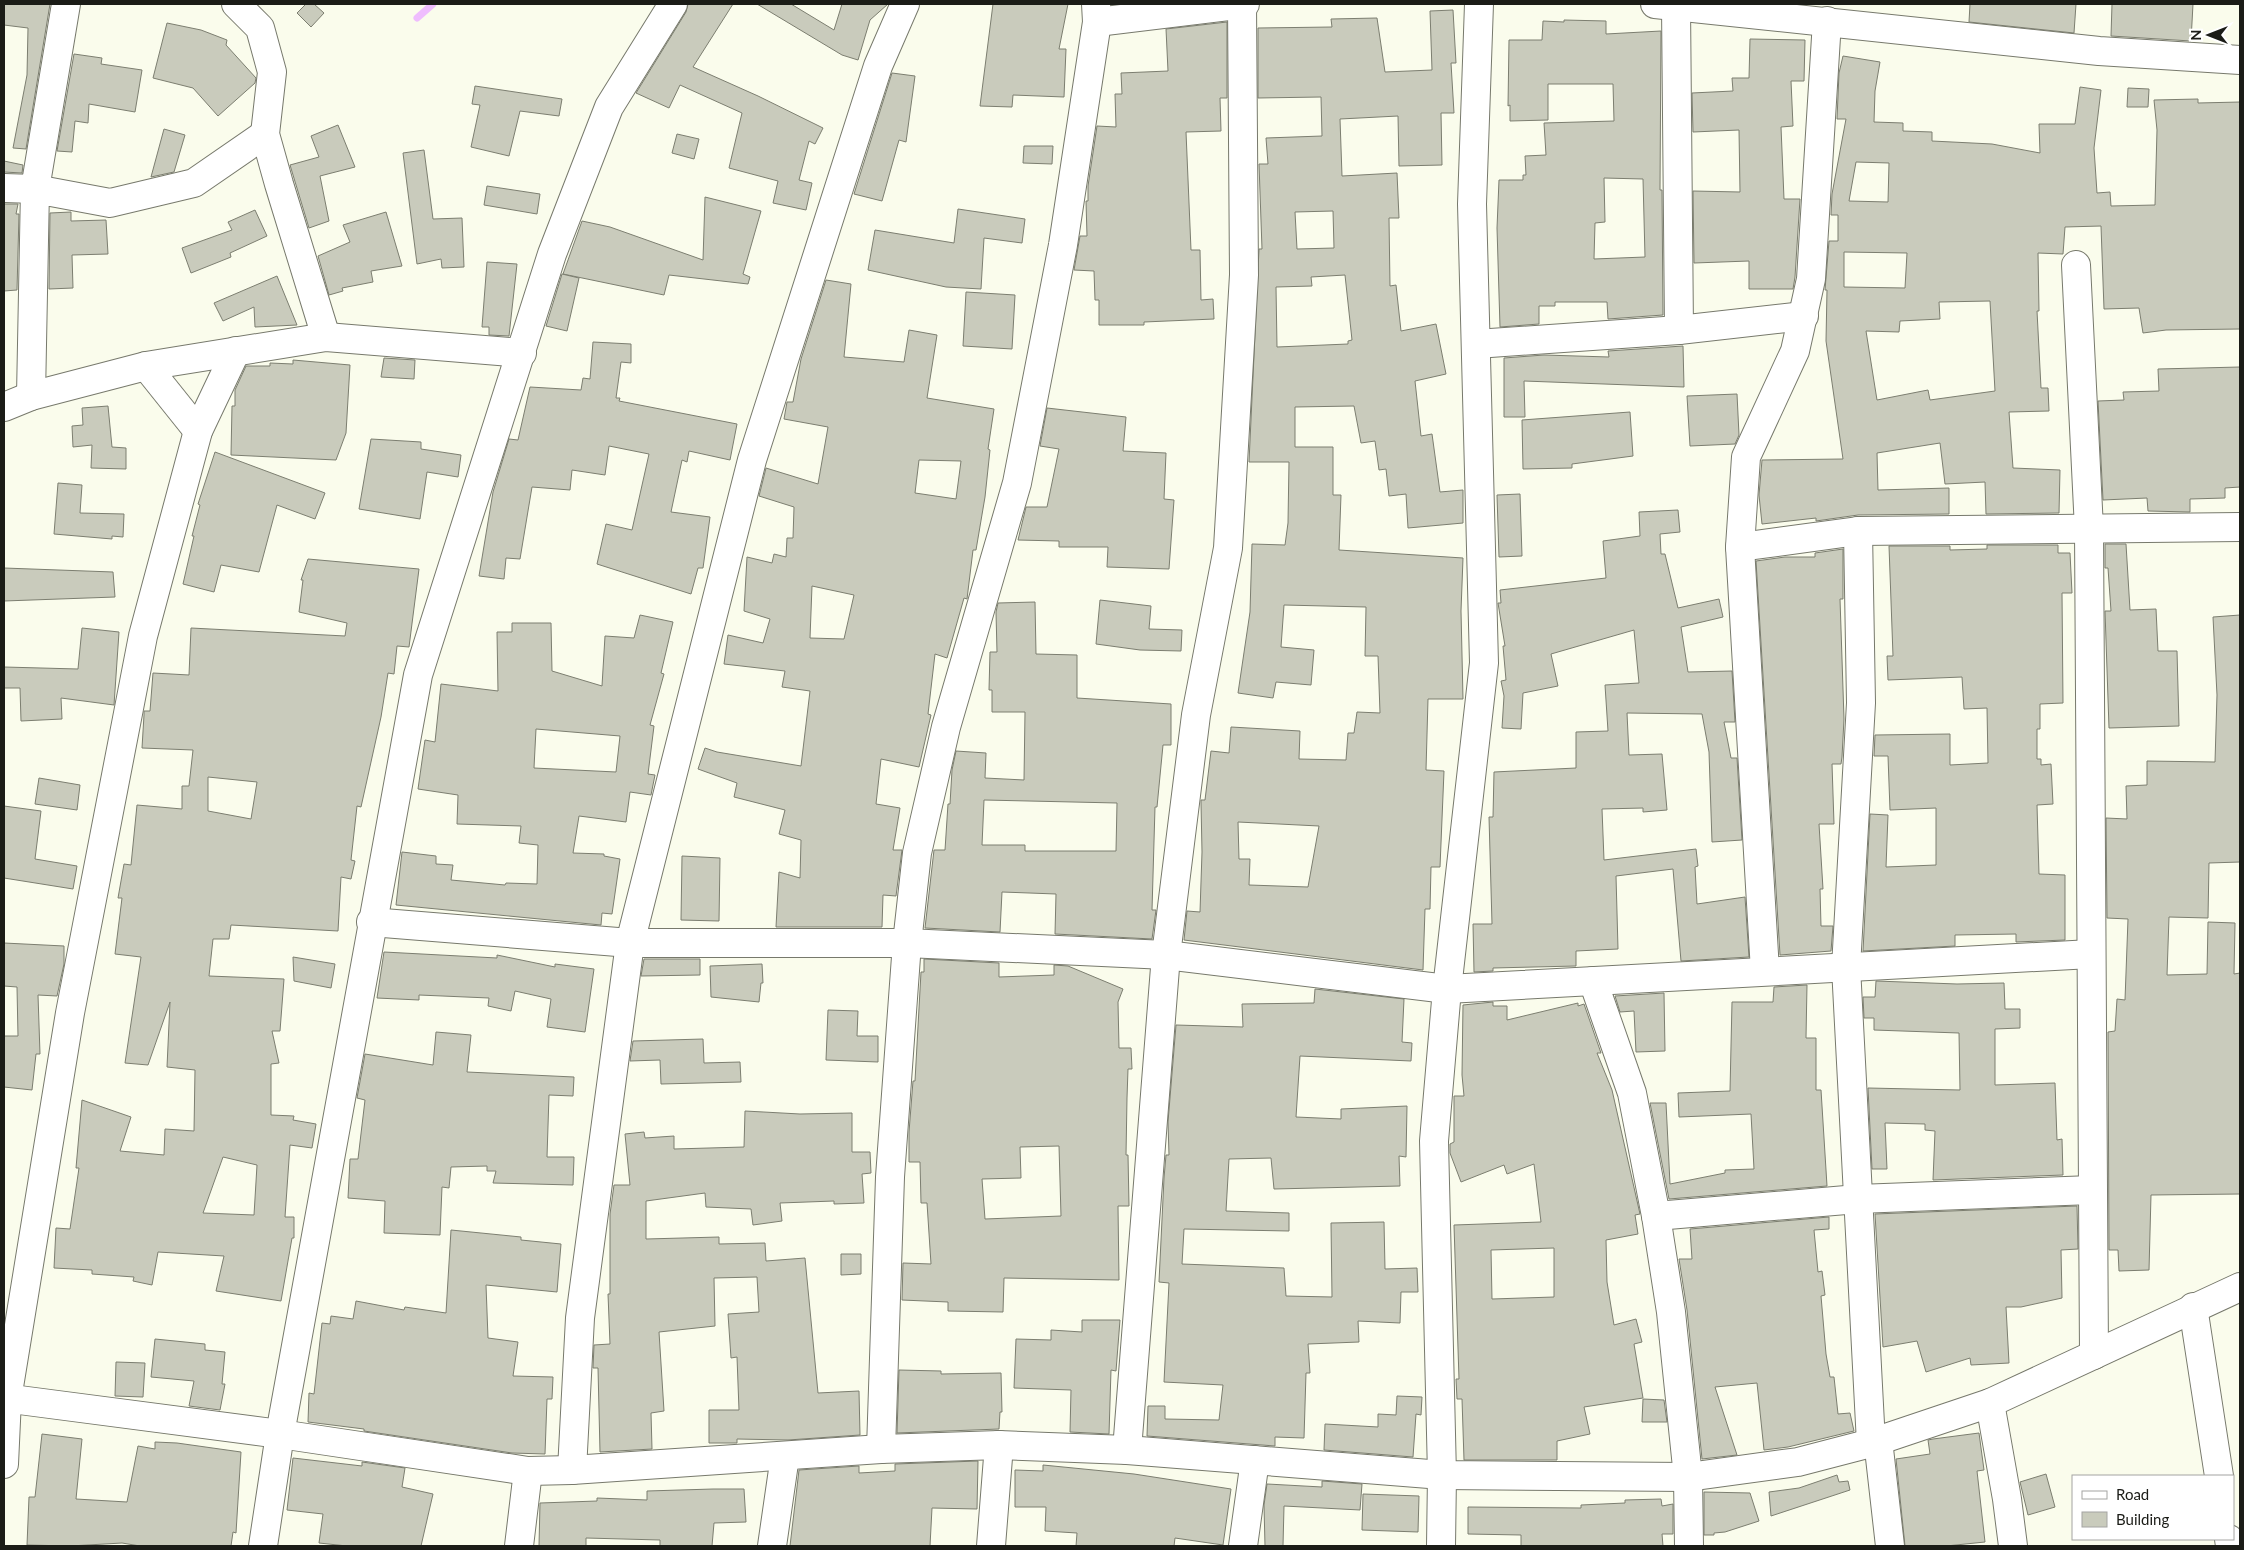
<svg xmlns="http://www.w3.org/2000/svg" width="2244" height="1550" font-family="Lato,sans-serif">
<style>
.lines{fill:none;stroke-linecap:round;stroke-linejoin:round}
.stream{stroke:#efbdfe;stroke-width:7}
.building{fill:#c9cbbc;stroke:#7c7e70;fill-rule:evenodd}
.minor-casing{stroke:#77796c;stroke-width:30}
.minor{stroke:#fff;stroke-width:28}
</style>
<rect width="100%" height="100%" fill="#fafcec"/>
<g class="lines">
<!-- stream -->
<path class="stream" d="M417 18 433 4"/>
</g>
<!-- building -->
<g class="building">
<path d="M4 4H50L26 149 13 148 27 75 28 28 4 25Z"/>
<path d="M306 4H314L324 13 311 27 297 13Z"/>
<path d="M688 4H733L693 67 758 96 823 128 815 144 809 141 799 180 812 183 806 210 773 203 778 181 729 168 742 113 680 85 669 108 636 93 686 12Z"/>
<path d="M757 4H791L834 30 842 4H888L870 20 858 60 842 55Z"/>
<path d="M993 4H1068L1059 49H1066L1064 97 1013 95 1012 107 980 106Z"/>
<path d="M1970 4H2076L2074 33 1969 22Z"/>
<path d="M2112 4H2193L2191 41 2111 36Z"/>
<path d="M1453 10 1456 63H1451L1454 113H1441L1442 165 1399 166 1398 116 1340 119 1342 176 1397 173 1399 218H1389L1390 286 1396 285 1401 331 1436 324 1446 374 1415 381 1421 436 1432 434 1440 492 1463 490V523L1408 528 1406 494 1389 496 1386 469 1379 470 1375 441 1361 443 1354 406 1295 407V447H1333V495H1341L1339 550 1463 558 1461 611 1463 699H1428L1426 770 1444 771 1440 867H1431L1430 909H1425L1423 970 1184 940 1187 911 1200 912 1202 852 1201 803V800H1205L1211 751 1229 753 1231 727 1300 731 1299 759 1346 760 1348 733H1354L1357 712 1380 713 1378 656H1365L1366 607 1284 605 1281 647 1314 650 1311 685 1276 682 1273 698 1238 693 1250 612 1252 544 1285 545 1288 523 1289 462H1249L1259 249H1262L1259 164H1268L1266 138 1322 136 1321 97 1258 98V28L1332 27 1331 19 1377 18 1385 72 1432 70 1430 11ZM1333 211 1334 248 1297 249 1295 212ZM1345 275 1352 340 1348 341V344L1277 347 1276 287 1312 286 1311 277ZM1238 822 1319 826 1308 887 1249 885 1250 859H1239Z"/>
<path d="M1564 20 1606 21V34L1661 31 1660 190H1662L1663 315 1608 319 1607 302H1555V306H1539V324L1500 327 1497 228 1499 180H1523V175H1526L1525 156 1546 155 1544 123 1614 121 1613 84H1548V120L1510 121V105L1508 106 1509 40H1542L1543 21 1564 22ZM1604 178 1643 179 1645 257 1594 259 1595 223 1605 222Z"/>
<path d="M1227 22V98H1220L1221 131 1186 132 1191 250H1200L1201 300 1213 299 1214 319 1144 322V325H1099V300H1095L1094 271 1074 270 1080 236H1087L1086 201H1088V186L1097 126 1116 127 1115 94H1122L1121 73 1168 71 1166 29Z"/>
<path d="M167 23 201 30 227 40 226 45 256 78 255 83 218 116 193 88 153 78Z"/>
<path d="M1750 39 1805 40 1804 81H1791L1793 126 1781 127 1784 199H1800L1795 277 1793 289H1749V261L1694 263 1693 191 1740 192 1739 130 1693 132 1692 93 1733 91 1732 78H1749Z"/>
<path d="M74 54 102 58 101 64 142 70 135 112 89 104 88 123 75 121 72 152 57 151Z"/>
<path d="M1843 56 1880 62 1875 91 1874 122 1903 123V131L1932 132V141L1992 144 2040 153 2039 124H2075L2080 87 2101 90 2094 148 2097 193 2110 192 2111 206 2155 205 2157 130 2154 100 2198 99V103L2240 102V329L2166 330 2143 333 2139 308 2104 309 2101 226 2065 227 2063 254 2038 253 2039 311H2037L2041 388H2048L2049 411 2009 412 2013 468 2060 470 2059 513 1986 514 1985 482 1945 484 1940 443 1877 453 1878 490 1949 488V514L1858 515 1816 521V518L1762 524 1759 495 1762 460 1843 459 1826 341 1827 290H1825L1829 241H1838V215H1831L1832 194 1846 119H1837L1839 73ZM1856 162 1889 163 1888 202 1849 201ZM1844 252 1907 253 1905 288 1844 287ZM1990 301 1995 391 1930 400 1928 390 1877 400 1866 331 1899 332 1900 321 1940 319 1939 302Z"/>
<path d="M892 73 915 76 906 142 899 140 882 201 854 194Z"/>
<path d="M475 86 562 99 559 116 520 111 509 156 471 147 480 105 472 104Z"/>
<path d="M2128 88 2149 89 2148 107H2127Z"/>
<path d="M338 125 355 167 320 176 329 221 309 228 290 165 319 157 311 136Z"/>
<path d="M164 129 185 135 174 172 151 177Z"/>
<path d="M677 134 699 139 694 159 672 153Z"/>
<path d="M1024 146H1053L1052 164 1023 163Z"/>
<path d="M424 150 433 219 462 218 464 267 442 268 441 259 417 264 403 153Z"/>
<path d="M4 161 23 165 22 173 4 172Z"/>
<path d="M487 186 540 194 537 214 484 205Z"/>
<path d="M705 197 761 211 743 274 750 277 748 284 669 275 664 295 563 274 582 221 610 227 703 260Z"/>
<path d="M4 204H18L16 214H19L17 290 4 291Z"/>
<path d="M958 209 1025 219 1022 243 984 238 981 289 946 287 868 270 875 230 954 243Z"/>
<path d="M255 210 267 236 230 253 231 257 191 273 182 248 232 230 228 222Z"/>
<path d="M71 212V221L106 220 108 254 72 255 73 288 49 289 50 213Z"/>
<path d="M386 212 402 266 371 271 373 282 342 288 343 291 329 295 318 256 350 242 343 225Z"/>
<path d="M487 262 517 264 509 336 489 335V327H482Z"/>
<path d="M562 274 579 278 567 331 546 326Z"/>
<path d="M277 276 297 325 255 327 254 307 223 321 214 303Z"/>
<path d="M826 280 851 284 844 357 904 362 909 330 937 335 927 398 994 409 988 449 990 450 985 497 976 550H973L967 599 964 598 947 658 935 654 928 714 931 715 919 767 881 759 876 804 900 808 893 850H902L896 896 883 895 882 927H776L779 872 800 878 801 840 779 834 785 810 734 797 737 783 698 769 705 748 717 752 801 766 810 691 782 687 785 671 724 664 728 635 763 643 770 619 744 611 747 557 772 563 774 554 786 557 787 538H793L794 507 759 496 766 468 818 484 828 427 784 419 787 402H793L801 359ZM919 460 961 461 956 499 915 493ZM812 586 854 595 844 639 810 638Z"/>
<path d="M966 292 1015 295 1012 349 963 346Z"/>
<path d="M593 342 631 344V363L621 362 616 398H620L619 401 737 424 730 460 689 451 687 462 682 460 671 512 710 517 703 568H698L691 594 597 564 606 524 632 530 649 454 609 446 605 475 572 470 570 490 532 487 520 559 506 558 504 579 479 576 493 492 509 439 518 440 530 387 581 390 583 378 590 379Z"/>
<path d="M1683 346 1684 387 1524 381 1525 417H1504V358L1544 355 1609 357 1608 351Z"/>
<path d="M384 358 415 360 414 379 381 377Z"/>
<path d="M293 360 350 365 346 433 336 460 231 455 232 406H235V390L246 366H270V363L293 364Z"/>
<path d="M2240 367V487L2225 488V498L2190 499V512L2148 511 2147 498 2103 500 2098 401 2124 400 2123 392 2159 391 2158 369Z"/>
<path d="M1737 394 1739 435 1735 444 1690 446 1687 396Z"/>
<path d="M108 406 112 447 126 448V469L91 468 92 445 73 447 72 426 83 425 82 408Z"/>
<path d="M1047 408 1126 417 1123 451 1166 453 1164 499 1174 500 1169 569 1107 567 1108 547H1059V541L1018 540 1026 507H1047L1059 449 1040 446Z"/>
<path d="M1630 412 1633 456 1572 464V468L1523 469 1522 420Z"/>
<path d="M371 439 421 442V449L461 455 458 477 427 472 420 519 359 509Z"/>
<path d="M215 452 325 493 315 519 277 505 259 572 221 565 214 592 183 584 194 536H192L200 505 198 504Z"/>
<path d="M58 483 82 485 80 513 124 514 123 537 112 536V539L54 534Z"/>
<path d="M1520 494 1522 556 1499 557 1497 495Z"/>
<path d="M1678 510 1680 532 1660 534 1661 554H1665L1678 608 1719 599 1723 617 1681 627 1688 672 1732 671 1735 722H1724L1731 758H1737L1742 840 1712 842 1709 752 1702 714 1627 713 1629 755 1662 754 1667 810 1643 812V808L1602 809 1604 860 1696 849 1698 866 1695 867 1697 904 1745 897 1749 957 1681 961 1673 869 1616 876 1618 949 1576 951V966L1493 968V971L1474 972 1473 924H1492L1489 817H1493L1494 772 1576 768V732L1608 731 1605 685 1639 683 1634 630 1551 654 1558 686 1523 693 1521 729 1502 728 1504 696 1501 681 1506 680 1503 646H1505L1498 603H1501L1500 590 1606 578 1603 541 1640 536 1639 512Z"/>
<path d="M2105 544H2126L2130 610 2156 609 2158 651H2177L2179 726 2109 728 2105 611H2111L2108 568H2105Z"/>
<path d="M1987 545H2058V553H2070L2072 593H2062L2063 703 2040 704V729H2037V759H2041V765L2051 764 2053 804 2037 805 2039 874 2065 875V940L2016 942V934L1955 935V946L1863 951 1870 814 1888 815 1886 867 1936 865V808L1890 810 1888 756H1874L1875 735 1950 734V765L1988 763 1987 708 1964 709 1962 677 1888 680 1887 656H1893L1889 546H1950V550L1987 549Z"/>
<path d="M1843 549V599H1840L1844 719 1842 757 1841 764H1832L1834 824H1819L1823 889H1820L1821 926H1833L1831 951 1780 955 1756 561 1785 557H1815V553Z"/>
<path d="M308 559 419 569 409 647 397 646 394 674 388 673 381 717 361 807 357 806 351 860 355 861 351 879 341 877 338 931 231 925 229 939H213L209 976 284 979 280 1031H272L279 1063 271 1064V1115L294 1116 293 1120 316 1124 312 1148 290 1145 285 1217H294V1238H292L281 1301 216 1291 224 1256 158 1252 152 1285 133 1281 134 1277 92 1274V1270L54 1268 56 1228 70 1229 79 1168H76L82 1100 131 1117 120 1151 164 1155 165 1129 194 1131 195 1070 167 1067 170 1002 148 1065 125 1063 141 957 115 954 122 898H118L124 864 131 865 137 805 182 809V786H189L193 750 142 748 144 715V711H150L153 673 189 675 191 628 345 636 347 623 299 612 303 580H301ZM208 777 257 782 251 819 208 811ZM223 1157 257 1165 254 1215 203 1213Z"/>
<path d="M4 568 113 572 115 597 4 601Z"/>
<path d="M1100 600 1151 606 1149 629 1182 630 1181 651 1140 650 1096 644Z"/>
<path d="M1035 602 1036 654 1077 655V698L1171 704V745H1163L1157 807H1155L1152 910H1156L1152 939 1055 934 1056 894 1002 892 1000 932 925 928 934 850H945L948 804H950L952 770 956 751 986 753 985 778 1024 780 1025 712H992V690H989L990 652H997L996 612 998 603ZM984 800 1117 803 1116 851H1025V845H982Z"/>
<path d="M640 615 673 622 661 673 664 674 650 725 654 726 648 774 655 775 651 795 630 792 626 822 579 816 573 853 604 854V856L620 859 612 914 602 913 601 925 396 905 402 852 436 856V864L453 865 451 880 505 885 506 883 537 884 538 845 519 843 521 826 457 824 458 795 418 789 425 740 435 742 441 684 498 691 497 632H512V623H551L552 671 602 686 605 636 634 638ZM536 729 620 736 616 772 534 768Z"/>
<path d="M2240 615V862L2209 863 2208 918 2169 917 2167 975 2207 974 2208 922 2235 923 2234 974 2240 973V1194L2151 1195 2149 1270 2119 1271 2118 1250H2109L2108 1032 2115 1031 2117 999 2125 1000 2128 919 2107 918 2106 818 2127 819 2126 786 2147 785V761L2215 762 2217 695 2213 617Z"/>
<path d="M82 628 119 632 114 705 61 698 62 719 21 721 20 688H4V667L78 669Z"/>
<path d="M39 778 80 785 77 810 35 804Z"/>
<path d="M4 806 41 811 35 859 77 866 73 889 4 878Z"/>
<path d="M682 856 720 858 719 921 681 920Z"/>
<path d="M4 943 64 946V964L57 996 38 995 40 1054H36L32 1090 4 1087V1036H18L17 987 4 986Z"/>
<path d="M384 952 497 958V955L555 967V964L594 969 585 1032 547 1027 551 999 515 991 511 1011 488 1006 489 998 419 995V1000L377 998Z"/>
<path d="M293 957 335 964 331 988 294 981Z"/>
<path d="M644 959H700V975L641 976Z"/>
<path d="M924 959 999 963V977L1054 975V965L1068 966 1123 989 1118 1002 1119 1048H1131L1132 1069H1128L1127 1098 1126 1155H1128L1129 1206H1118L1119 1280 1004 1278 1003 1312 948 1311V1302L902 1300 903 1263 931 1264 927 1203H921L920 1162H909V1132L913 1081H915L921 972H924ZM1059 1146 1061 1216 985 1219 982 1179 1021 1178 1020 1147Z"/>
<path d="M762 964 763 983H761L759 1002 711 997 710 966Z"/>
<path d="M1876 981 1957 984 2004 983 2005 1009H2020V1028L1995 1029V1085L2055 1083 2057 1140 2062 1139 2063 1175 1933 1180 1935 1131 1925 1130V1124L1885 1123 1887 1169H1872L1868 1088 1960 1090 1959 1033 1874 1030V1018H1864L1863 997H1875Z"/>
<path d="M1807 985 1806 1038H1816V1090H1821L1827 1186 1669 1199 1650 1103H1666L1670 1184 1725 1173V1170L1754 1169 1751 1114 1679 1117 1678 1093 1730 1091 1732 1002H1773L1774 987Z"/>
<path d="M1315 989 1404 999 1402 1042 1412 1043 1411 1061 1300 1056 1296 1117 1341 1119V1109L1407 1106 1406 1157 1399 1156 1400 1186 1274 1189 1271 1158 1229 1159 1226 1211 1289 1213V1231L1184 1229 1182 1264 1284 1268 1286 1296 1332 1297 1331 1223 1384 1222 1385 1269 1417 1268 1418 1292H1401L1400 1323 1358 1321 1359 1342 1308 1344 1310 1373H1306L1304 1438 1275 1437V1446L1147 1436 1148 1406H1165V1419L1219 1420 1223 1385 1164 1382 1169 1283 1159 1282 1164 1178 1166 1155H1169L1168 1122 1176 1025 1243 1027 1242 1004 1314 1003Z"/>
<path d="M1664 993 1665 1051 1636 1052 1634 1011 1620 1012 1615 996Z"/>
<path d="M1493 1002V1006H1507V1020L1578 1003V1006L1584 1004 1601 1053H1597L1612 1090 1640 1214 1635 1215 1638 1234 1606 1240 1607 1282 1614 1325 1636 1319 1642 1342 1634 1344 1643 1398 1584 1407 1590 1434 1557 1441V1460H1464L1462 1399H1457L1456 1379H1459L1454 1225 1541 1222 1534 1164 1507 1174 1504 1165 1461 1182 1450 1153V1144L1454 1142V1096H1464L1462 1075 1463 1005ZM1554 1248V1297L1492 1299 1491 1250Z"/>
<path d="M828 1010 858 1011 857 1036H878V1062L826 1060Z"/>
<path d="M436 1032 471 1035 467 1072 574 1077 573 1096 549 1095 547 1157H574L573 1185 493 1183 496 1171H487V1166L451 1167 449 1188 442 1187 440 1235 384 1233 385 1201 348 1198 350 1159H358L365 1100 357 1098 365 1054 433 1065Z"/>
<path d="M703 1039 704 1063 740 1062 741 1082 661 1084 660 1060 630 1061 633 1041Z"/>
<path d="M745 1111 800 1114 852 1113V1152H870L871 1173 862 1174 864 1203 834 1204V1201L780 1203 782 1221 753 1225 751 1209 706 1207 705 1193 646 1201V1239L719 1237V1244L765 1243 766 1261 805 1258 818 1393 859 1391 860 1435 788 1440 737 1439V1443H709V1410H739L737 1357 731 1358 728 1314 759 1312 757 1277 714 1278 715 1326 659 1332 664 1411 651 1413 652 1449 600 1452 598 1368H593L594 1345 610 1344 608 1294H610V1214L614 1185H630L625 1134 644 1132 645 1138 674 1136V1149L744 1147Z"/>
<path d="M2077 1206 2078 1249 2061 1250 2062 1298 2021 1307H2006L2009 1363 1971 1365 1970 1358 1926 1372 1917 1341 1883 1347 1875 1214Z"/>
<path d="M1829 1217V1229L1814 1230 1818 1272 1822 1271 1825 1295 1821 1296 1826 1354 1830 1377H1834L1838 1414 1850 1413 1854 1431 1788 1447 1764 1450 1757 1383 1715 1387 1737 1455 1702 1459 1687 1310 1679 1259H1692L1690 1229Z"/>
<path d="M451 1230 521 1237V1240L561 1244 557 1292 486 1285 488 1338 518 1342 513 1376 553 1377 552 1399H547L545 1454 512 1453 364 1431V1429L308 1422 309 1393 314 1394 322 1323 330 1324 331 1316 353 1319 356 1301 404 1310 405 1307 446 1313Z"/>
<path d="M841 1254H861V1274L841 1275Z"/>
<path d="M1082 1320H1120L1116 1371 1111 1370 1109 1434 1070 1432 1071 1390 1014 1388 1016 1339 1051 1340V1330L1082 1332Z"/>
<path d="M155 1339 205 1344V1350L225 1352 222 1384H225L220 1410 189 1406 194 1381 151 1377Z"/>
<path d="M116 1362 145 1363 143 1397 115 1396Z"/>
<path d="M899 1370 941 1371V1374L1001 1373 1002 1412H1000L999 1429 897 1433Z"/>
<path d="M1397 1396 1422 1397 1421 1415 1416 1414 1413 1457 1324 1450 1325 1424 1378 1427V1414L1396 1415Z"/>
<path d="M1643 1399 1664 1400 1667 1422H1642Z"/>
<path d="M1979 1433 1984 1470 1977 1471 1985 1542 1946 1546H1905L1896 1459 1930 1454 1928 1440 1933 1439Z"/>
<path d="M42 1434 82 1439 76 1499 127 1502 138 1446 155 1449V1442L177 1443 241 1452 236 1533 233 1532 231 1546H140L122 1543 70 1546 27 1545 29 1497H35Z"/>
<path d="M293 1458 362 1466V1462L405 1468 402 1487 433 1494 421 1546H347L319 1543 323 1514 287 1510Z"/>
<path d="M978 1461 977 1509 932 1508 930 1546H790L799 1470 859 1466V1473L895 1471V1464Z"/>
<path d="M1043 1465 1134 1474 1231 1489 1223 1545 1175 1538 1174 1546H1076L1077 1533 1045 1531 1046 1507H1015V1470L1043 1471Z"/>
<path d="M2046 1474 2055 1507 2028 1515 2020 1482Z"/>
<path d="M1837 1475 1839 1482 1848 1481 1850 1490 1771 1516 1769 1492 1799 1488Z"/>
<path d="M1322 1481 1362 1484 1360 1510 1284 1506 1283 1546H1265L1264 1505 1267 1484 1322 1487Z"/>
<path d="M713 1489H744L746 1522 714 1523 712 1546H660V1540L586 1538V1546H539L540 1503 597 1501V1498L647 1500V1491Z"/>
<path d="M1704 1492 1750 1493 1759 1521 1725 1532 1714 1533V1535H1704Z"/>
<path d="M1363 1494 1419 1496 1418 1532 1362 1530Z"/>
<path d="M1661 1499 1662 1506 1673 1504V1534H1662L1663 1546H1521V1535L1468 1534V1507L1581 1508V1505L1625 1503V1500Z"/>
</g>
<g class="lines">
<!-- minor casing -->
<g class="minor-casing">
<g id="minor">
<path d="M236 4 260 28 272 72 265 134 279 184 326 337"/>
<path d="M1655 4 2099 51 2240 60"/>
<path d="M1676 6 1679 330"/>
<path d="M1097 22 1245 4"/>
<path d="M4 188 35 189 66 4"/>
<path d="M2076 265 2089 529 2094 1355"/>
<path d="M1476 344 1679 330 1804 316"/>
<path d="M146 366 198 431"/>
<path d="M31 396 35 189 110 203 194 183 265 134"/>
<path d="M4 407 31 396 146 366 326 337 522 353"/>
<path d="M1858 531 1861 703 1846 967 1871 1443"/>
<path d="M1740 547 1858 531 2240 527"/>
<path d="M371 922 630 943H907L1166 955 1447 989 2091 954"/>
<path d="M1765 971 1740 547 1746 457 1795 351 1811 279 1827 21"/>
<path d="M1593 981 1632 1093 1656 1216 1671 1312 1688 1477 1689 1546"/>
<path d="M1656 1216 1858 1199 2092 1190"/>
<path d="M2193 1307 2219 1476"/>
<path d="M4 1398 280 1434 528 1471 572 1470 881 1449 999 1445 1127 1450 1442 1475 1688 1477 1798 1462 1871 1443 1990 1403 2240 1287"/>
<path d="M1990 1403 2007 1499 2013 1546"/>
<path d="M1878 1440 1890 1546"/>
<path d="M881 1449 890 1177 907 943 917 853 946 727 1017 483 1063 245 1097 22 1096 4"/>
<path d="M1127 1450 1166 955 1196 715 1228 548 1244 275 1242 4"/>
<path d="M4 1464 7 1399 70 1013 143 636 198 431 236 351"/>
<path d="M572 1470 580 1318 630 943 752 460 878 66 905 4"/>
<path d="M2229 1539 2230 1546"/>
<path d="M263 1546 280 1434 418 675 552 254 609 107 673 4"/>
<path d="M519 1546 528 1471"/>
<path d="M772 1546 785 1456"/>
<path d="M991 1546 999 1445"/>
<path d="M1243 1546 1255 1460"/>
<path d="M1441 1546 1442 1475 1434 1141 1447 989 1484 663 1472 204 1479 4"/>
</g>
</g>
<!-- minor -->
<use href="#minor" class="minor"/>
</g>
<!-- border -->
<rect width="2244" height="1550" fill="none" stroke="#1b1c17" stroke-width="10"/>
<!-- legend -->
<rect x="2072" y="1475" width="162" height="65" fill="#ffffff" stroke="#a4a4a2"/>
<rect x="2082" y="1491" width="25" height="8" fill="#ffffff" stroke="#a4a4a2"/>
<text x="2116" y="1500" font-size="15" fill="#1b1c17">Road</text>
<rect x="2082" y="1512" width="25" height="15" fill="#c9cbbc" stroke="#a4a4a2"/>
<text x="2116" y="1525" font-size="15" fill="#1b1c17">Building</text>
<!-- north arrow -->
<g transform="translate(2209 35) rotate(270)" stroke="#ffffff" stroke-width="4" paint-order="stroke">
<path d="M0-4L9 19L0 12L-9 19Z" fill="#1b1c17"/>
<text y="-8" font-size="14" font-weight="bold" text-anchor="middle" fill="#1b1c17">N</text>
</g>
</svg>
